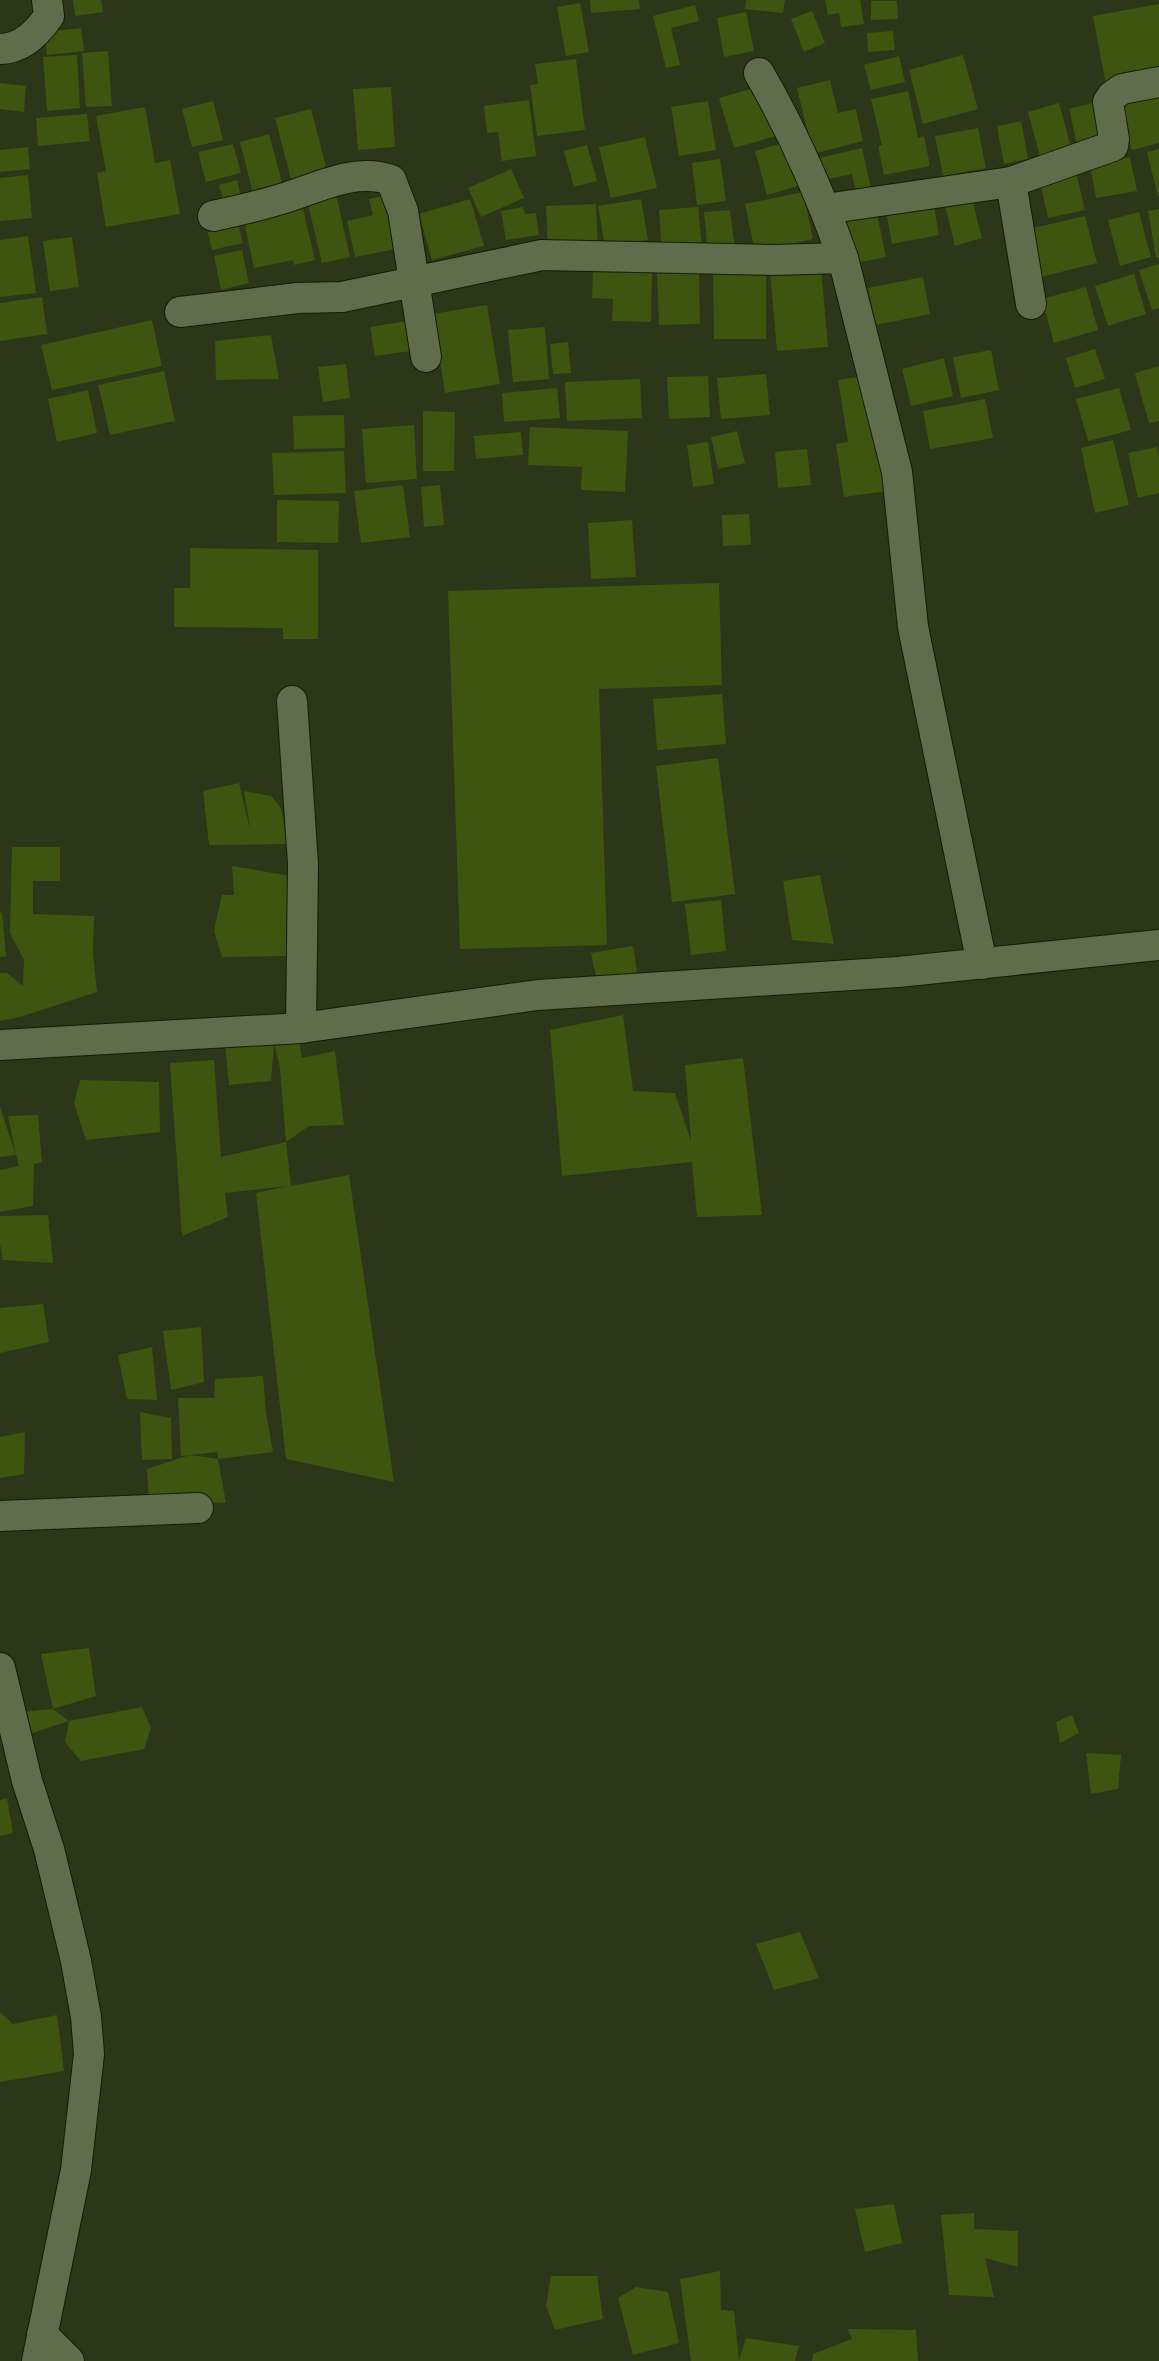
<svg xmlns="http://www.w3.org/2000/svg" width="1159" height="2361" font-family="Overpass,sans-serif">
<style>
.building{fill:#3e5510}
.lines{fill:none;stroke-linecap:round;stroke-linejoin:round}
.street-casing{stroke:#131e01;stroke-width:32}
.street{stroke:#5f6d4c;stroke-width:30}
</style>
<rect width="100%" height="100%" fill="#2b3718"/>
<!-- building -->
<g class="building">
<path d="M73 0H101L103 12 75 16Z"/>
<path d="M590 0H639L640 9 591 13Z"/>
<path d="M746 0H785L783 13 745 9Z"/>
<path d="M825 0H860L864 24 841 27 839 13 828 15Z"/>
<path d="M871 1H897L898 19 871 20Z"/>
<path d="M580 3 589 52 566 56 557 7Z"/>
<path d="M1159 4V75L1106 85 1093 16Z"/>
<path d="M695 5 699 21 671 28 680 65 666 68 653 16Z"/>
<path d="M812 11 825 43 804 52 791 19Z"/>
<path d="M746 12 754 51 724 57 717 18Z"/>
<path d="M81 28 84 51 47 55 44 32Z"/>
<path d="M893 31 895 50 868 52 867 33Z"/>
<path d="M108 51 112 106 86 107 82 53Z"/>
<path d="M77 55 80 108 47 111 43 57Z"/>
<path d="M963 55 978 109 923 124 909 70Z"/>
<path d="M899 56 905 82 871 90 864 65Z"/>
<path d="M576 59 585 130 537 136 530 85 538 84 535 64Z"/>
<path d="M830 80 838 113 856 109 863 141 813 154 797 88Z"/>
<path d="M0 83 26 86 24 112 0 109Z"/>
<path d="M1159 85V143L1132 150 1117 96Z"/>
<path d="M762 86 776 136 734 148 719 98Z"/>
<path d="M391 87 395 147 358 150 353 89Z"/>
<path d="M908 91 918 138 924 136 930 166 884 175 878 146 882 145 871 99Z"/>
<path d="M529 100 536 156 502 161 498 132 487 133 484 106Z"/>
<path d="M213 101 223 140 192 147 182 109Z"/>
<path d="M708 101 716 150 679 156 671 107Z"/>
<path d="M1100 101 1110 141 1078 149 1069 109Z"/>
<path d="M1059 103 1073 155 1042 164 1028 112Z"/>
<path d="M145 107 155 163 170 160 180 214 106 227 97 173 106 171 96 116Z"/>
<path d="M311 109 327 170 291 179 275 118Z"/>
<path d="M87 114 90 141 38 146 36 118Z"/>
<path d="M1021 121 1028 159 1004 164 997 126Z"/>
<path d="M978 128 986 168 943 176 935 136Z"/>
<path d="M269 134 284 190 254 197 240 142Z"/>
<path d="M645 137 657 188 611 198 599 147Z"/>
<path d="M792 141 804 184 767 195 755 151Z"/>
<path d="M233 144 241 173 206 182 198 152Z"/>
<path d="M587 145 597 181 574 187 564 151Z"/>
<path d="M28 147 30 169 0 172V150Z"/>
<path d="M862 148 872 192 857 196 852 174 824 180 819 158Z"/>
<path d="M1159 149V196L1158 197 1147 152Z"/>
<path d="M1130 157 1137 191 1096 198 1090 165Z"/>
<path d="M720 159 726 201 697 205 692 163Z"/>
<path d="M1075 168 1085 210 1048 218 1039 177Z"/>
<path d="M511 169 524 198 481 217 468 188Z"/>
<path d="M28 175 32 218 0 221V178Z"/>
<path d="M237 180 243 206 226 210 219 185Z"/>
<path d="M803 192 813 239 755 252 745 204Z"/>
<path d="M336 194 350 257 322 263 307 200Z"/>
<path d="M394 194 406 247 355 257 347 221 373 215 369 199Z"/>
<path d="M470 199 484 246 432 260 419 214Z"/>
<path d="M641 199 648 240 605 247 598 206Z"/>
<path d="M972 199 982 238 955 246 945 206Z"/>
<path d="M301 200 315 260 294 265 293 260 254 268 243 217Z"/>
<path d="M933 202 939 235 892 244 886 211Z"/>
<path d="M596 204 598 247 548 249 546 206Z"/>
<path d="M523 207 525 214 536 213 539 235 506 240 501 211Z"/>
<path d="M698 207 702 248 662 251 659 210Z"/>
<path d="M1159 209V257L1156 258 1148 211Z"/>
<path d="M730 210 735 249 708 252 704 212Z"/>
<path d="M1139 212 1151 257 1120 266 1108 220Z"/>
<path d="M877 214 886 257 850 264 841 221Z"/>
<path d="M236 216 243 243 212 250 205 223Z"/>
<path d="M1085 216 1097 263 1041 277 1029 229Z"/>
<path d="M28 236 36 293 0 297V240Z"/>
<path d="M72 237 79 287 50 291 43 241Z"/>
<path d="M242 250 249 283 221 290 214 256Z"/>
<path d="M1159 264V308L1152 310 1139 270Z"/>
<path d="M821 268 828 347 777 351 770 271Z"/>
<path d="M713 269 766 270V339H714Z"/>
<path d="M657 270H699L700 324 659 325Z"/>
<path d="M593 271 652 273 651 322 612 321 613 299 592 298Z"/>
<path d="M1134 274 1146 314 1108 326 1095 286Z"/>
<path d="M923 277 930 314 876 325 868 288Z"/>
<path d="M1086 287 1098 330 1054 343 1042 299Z"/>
<path d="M42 297 47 334 0 341V303Z"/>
<path d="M487 305 500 384 445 393 433 314Z"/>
<path d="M152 320 162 366 52 390 41 345Z"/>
<path d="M414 320 418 350 375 356 370 327Z"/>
<path d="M545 327 549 379 513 382 508 330Z"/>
<path d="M271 335 279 379 216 380 215 341Z"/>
<path d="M568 342 571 373 553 374 550 344Z"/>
<path d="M1095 349 1105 379 1075 388 1066 358Z"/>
<path d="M991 350 999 390 961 398 953 357Z"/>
<path d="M944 358 953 396 911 406 902 369Z"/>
<path d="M346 364 350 398 323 402 318 367Z"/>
<path d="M1159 366V421L1149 423 1135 373Z"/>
<path d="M164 371 175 421 110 435 98 385Z"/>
<path d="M766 374 770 415 721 419 717 378Z"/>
<path d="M869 375 887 491 844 497 836 444 848 442 838 380Z"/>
<path d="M708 376 710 417 669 419 667 377Z"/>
<path d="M640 379 642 418 567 421 565 382Z"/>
<path d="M557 388 560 418 504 422 502 393Z"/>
<path d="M1119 388 1131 430 1088 441 1076 399Z"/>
<path d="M88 390 97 433 57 442 48 399Z"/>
<path d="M985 399 993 438 930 449 923 411Z"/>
<path d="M423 411 455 412 454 471H423Z"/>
<path d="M344 415 345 448 294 449 293 416Z"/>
<path d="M414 425 417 479 366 483 362 429Z"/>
<path d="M530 427 628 431 625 492 581 490 582 467 528 465Z"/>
<path d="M737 431 745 463 718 469 711 437Z"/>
<path d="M521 432 523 455 476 459 474 436Z"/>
<path d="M1113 440 1129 505 1095 513 1081 448Z"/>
<path d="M708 442 714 484 693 487 687 445Z"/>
<path d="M1157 447 1159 458V493L1138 498 1128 453Z"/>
<path d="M807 449 811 485 778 488 775 452Z"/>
<path d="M344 451 346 493 274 495 272 453Z"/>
<path d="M403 485 410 537 361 543 354 491Z"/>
<path d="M440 485 444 525 424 527 421 487Z"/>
<path d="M277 500 339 501 338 543 277 542Z"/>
<path d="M749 514 751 545 723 546 722 515Z"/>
<path d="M632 520 636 577 591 579 588 523Z"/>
<path d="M190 548 318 550V639H283V628L174 627V588H190Z"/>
<path d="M719 583 722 685 599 689 607 945 460 949 448 591Z"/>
<path d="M722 694 726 744 657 750 653 699Z"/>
<path d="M718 758 735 894 672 902 656 766Z"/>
<path d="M239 783 251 833 244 791 271 796 281 808 288 844 209 845 203 791Z"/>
<path d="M12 847H60V881H33V914L94 916 93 953 97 992 20 1017 0 1021V973H7L23 986 24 960 10 933Z"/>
<path d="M232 866 291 876 295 956 222 957 214 931 222 895H234Z"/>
<path d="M820 875 834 944 792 940 783 881Z"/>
<path d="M721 900 726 951 691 955 685 904Z"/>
<path d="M2 912 6 956 0 957V913Z"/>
<path d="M633 946 638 979 598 986 591 953Z"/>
<path d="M623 1015 633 1091 675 1093 691 1141 685 1065 743 1058 762 1215 697 1217 692 1162 562 1176 550 1030Z"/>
<path d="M299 1041 302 1058 335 1051 344 1125 309 1126 286 1142 280 1068 274 1043Z"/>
<path d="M274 1043 271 1081 229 1085 225 1046Z"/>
<path d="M214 1060 221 1157 286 1142 291 1186 349 1175 394 1482 286 1459 256 1193 288 1186 225 1193 228 1217 182 1236 170 1063Z"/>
<path d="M80 1080 159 1082 160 1132 86 1140 74 1103Z"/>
<path d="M0 1107 16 1155 8 1116 38 1115 42 1162 34 1164 33 1206 0 1212V1170L19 1166 16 1155 0 1157Z"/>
<path d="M48 1215 53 1263 3 1260 0 1244V1216Z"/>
<path d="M43 1304 49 1342 0 1353V1308Z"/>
<path d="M201 1327 204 1382 171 1390 163 1331Z"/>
<path d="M152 1347 157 1400 127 1399 118 1355Z"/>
<path d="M263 1376 266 1412 273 1452 218 1459 217 1452 181 1456 178 1398H214L215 1379Z"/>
<path d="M140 1412 171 1418 172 1459 142 1460Z"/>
<path d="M25 1432 24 1474 0 1478V1437Z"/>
<path d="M190 1455 218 1459 226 1503 149 1500 147 1469Z"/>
<path d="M89 1648 96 1696 53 1709 41 1654Z"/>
<path d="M142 1707 151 1728 144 1749 81 1761 65 1742 69 1721Z"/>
<path d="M53 1709 69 1721 26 1735 22 1712Z"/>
<path d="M1072 1715 1079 1733 1060 1743 1056 1722Z"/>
<path d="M1086 1753 1121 1755 1118 1789 1091 1794Z"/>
<path d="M7 1798 13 1833 0 1836V1800Z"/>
<path d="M800 1932 819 1978 774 1990 756 1944Z"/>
<path d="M0 2012 13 2024 57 2015 64 2071 0 2082Z"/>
<path d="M894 2204 902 2243 865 2252 855 2209Z"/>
<path d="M974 2213V2229L1018 2231V2267L985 2258 994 2297 949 2295 941 2215Z"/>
<path d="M720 2271 721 2310 734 2311 739 2360 746 2338 799 2346 795 2361H691L680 2279Z"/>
<path d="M551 2276H597L603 2319 555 2330 546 2306Z"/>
<path d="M636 2287 668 2292 679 2343 633 2355 618 2298Z"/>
<path d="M848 2329 916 2330 918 2361H812L813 2354 852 2339Z"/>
</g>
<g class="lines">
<!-- street casing -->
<g class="street-casing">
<g id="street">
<path d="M0 49C21 49 38 32 49 16L47 0"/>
<path d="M759 73C793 132 820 193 843 258"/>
<path d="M1011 182 1113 146 1114 139 1108 102 1112 96 1122 89 1159 82"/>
<path d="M825 209 1011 182 1031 304"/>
<path d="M213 216C236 211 259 206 281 199 316 189 354 167 391 180L403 211 426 357"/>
<path d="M180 312 298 298 342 297 542 255 772 260 843 258 897 472 913 627 982 964"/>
<path d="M292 701 303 864 301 1028"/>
<path d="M0 1045 301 1028 538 995 898 972 1159 945"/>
<path d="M0 1516 198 1508"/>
<path d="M0 1668 27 1781 49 1849 76 1961 86 2017 89 2054 76 2170 37 2361"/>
<path d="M42 2334 69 2361"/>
</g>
</g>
<!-- street -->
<use href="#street" class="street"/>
</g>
</svg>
